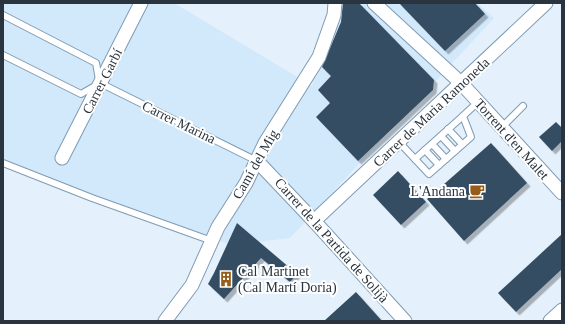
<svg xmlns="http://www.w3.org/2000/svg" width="565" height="324" font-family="Georgia,serif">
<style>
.built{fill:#d2e8fb}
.building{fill:#344e63;filter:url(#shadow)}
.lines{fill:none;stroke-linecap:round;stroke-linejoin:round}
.service-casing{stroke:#7f9bb3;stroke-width:8}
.minor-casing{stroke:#7f9bb3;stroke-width:15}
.service{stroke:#fff;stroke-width:6}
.minor{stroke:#fff;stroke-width:13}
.labels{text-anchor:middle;stroke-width:4;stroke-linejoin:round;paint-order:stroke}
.street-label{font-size:14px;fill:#29343e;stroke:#fff}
.poi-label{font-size:14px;fill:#29343e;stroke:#fff;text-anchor:end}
</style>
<defs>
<filter id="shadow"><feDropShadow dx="3.5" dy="3.5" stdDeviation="0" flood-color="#0004"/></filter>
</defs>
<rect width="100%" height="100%" fill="#e4f0fb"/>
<!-- built -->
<path class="built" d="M3 3H174L312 86 329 3H477L494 18 290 238 231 245 3 165Z"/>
<!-- building -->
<g class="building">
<path d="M343 3H359L434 80 433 90 358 161 316 117 330 103 318 90 331 76 322 67 341 22Z"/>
<path d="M399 3H475L485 14 445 51Z"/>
<path d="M556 122 562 128V141L552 151 539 137Z"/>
<path d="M491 143 527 183 464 241 427 199Z"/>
<path d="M398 171 426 202 401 225 373 195Z"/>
<path d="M237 223 297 274 290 282 261 258 224 299 208 284 214 273Z"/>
<path d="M562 234V269L516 312 498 293Z"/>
<path d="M356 292 382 321H324Z"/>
</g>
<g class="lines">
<!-- service casing -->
<g class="service-casing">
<g id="service">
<path d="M3 15 96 63 99 80"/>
<path d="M3 55 81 94 95 86"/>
<path d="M100 83 257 161"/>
<path d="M502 127 523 106"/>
<path d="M448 129 462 144"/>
<path d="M441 136 455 151"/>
<path d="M399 142 429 174 471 137 463 116 478 102"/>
<path d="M432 144 446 159"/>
<path d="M425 150 439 165"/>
<path d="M415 159 463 116"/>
<path d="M3 163 92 198 212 241"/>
</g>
</g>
<!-- minor casing -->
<g class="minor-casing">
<g id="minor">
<path d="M374 3 461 83 562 193"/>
<path d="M62 158 141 3"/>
<path d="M257 161 314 221 405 321"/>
<path d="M314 221 546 3"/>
<path d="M165 321 192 285 218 227 246 183 265 143 319 57 334 15 335 3"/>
<path d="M550 321 562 310"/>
</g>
</g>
<!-- service -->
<use href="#service" class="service"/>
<!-- minor -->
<use href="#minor" class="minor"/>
</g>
<!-- icons -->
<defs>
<g id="cafe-bare" transform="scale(1.2)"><path d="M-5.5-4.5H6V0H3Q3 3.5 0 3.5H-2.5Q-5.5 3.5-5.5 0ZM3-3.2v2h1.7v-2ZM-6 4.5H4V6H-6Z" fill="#965c1a" stroke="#fff" stroke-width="2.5" paint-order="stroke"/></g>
<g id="building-bare" transform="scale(1.2)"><path d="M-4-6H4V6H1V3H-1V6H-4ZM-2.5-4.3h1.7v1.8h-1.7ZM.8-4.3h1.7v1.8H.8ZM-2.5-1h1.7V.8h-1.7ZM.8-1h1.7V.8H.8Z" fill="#965c1a" stroke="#fff" stroke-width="2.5" paint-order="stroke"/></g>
</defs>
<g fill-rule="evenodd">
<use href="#cafe-bare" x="477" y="191"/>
<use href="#building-bare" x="226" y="279"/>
</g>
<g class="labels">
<!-- street labels -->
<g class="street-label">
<text transform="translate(102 81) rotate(-63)" y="5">Carrer Garbí</text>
<text transform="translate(431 112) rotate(-43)" y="5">Carrer de Maria Ramoneda</text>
<text transform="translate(179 122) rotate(26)" y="5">Carrer Marina</text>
<text transform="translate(512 139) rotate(48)" y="5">Torrent d'en Malet</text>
<text transform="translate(255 164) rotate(-60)" y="5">Camí del Mig</text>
<text transform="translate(332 240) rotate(48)" y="5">Carrer de la Partida de Solijà</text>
</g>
<!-- poi labels -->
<g class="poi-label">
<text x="465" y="196">L'Andana</text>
<text x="238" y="276" text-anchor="start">Cal Martinet<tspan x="238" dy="16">(Cal Martí Doria)</tspan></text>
</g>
</g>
<!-- border -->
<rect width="565" height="324" fill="none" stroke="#29343e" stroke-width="8"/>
</svg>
